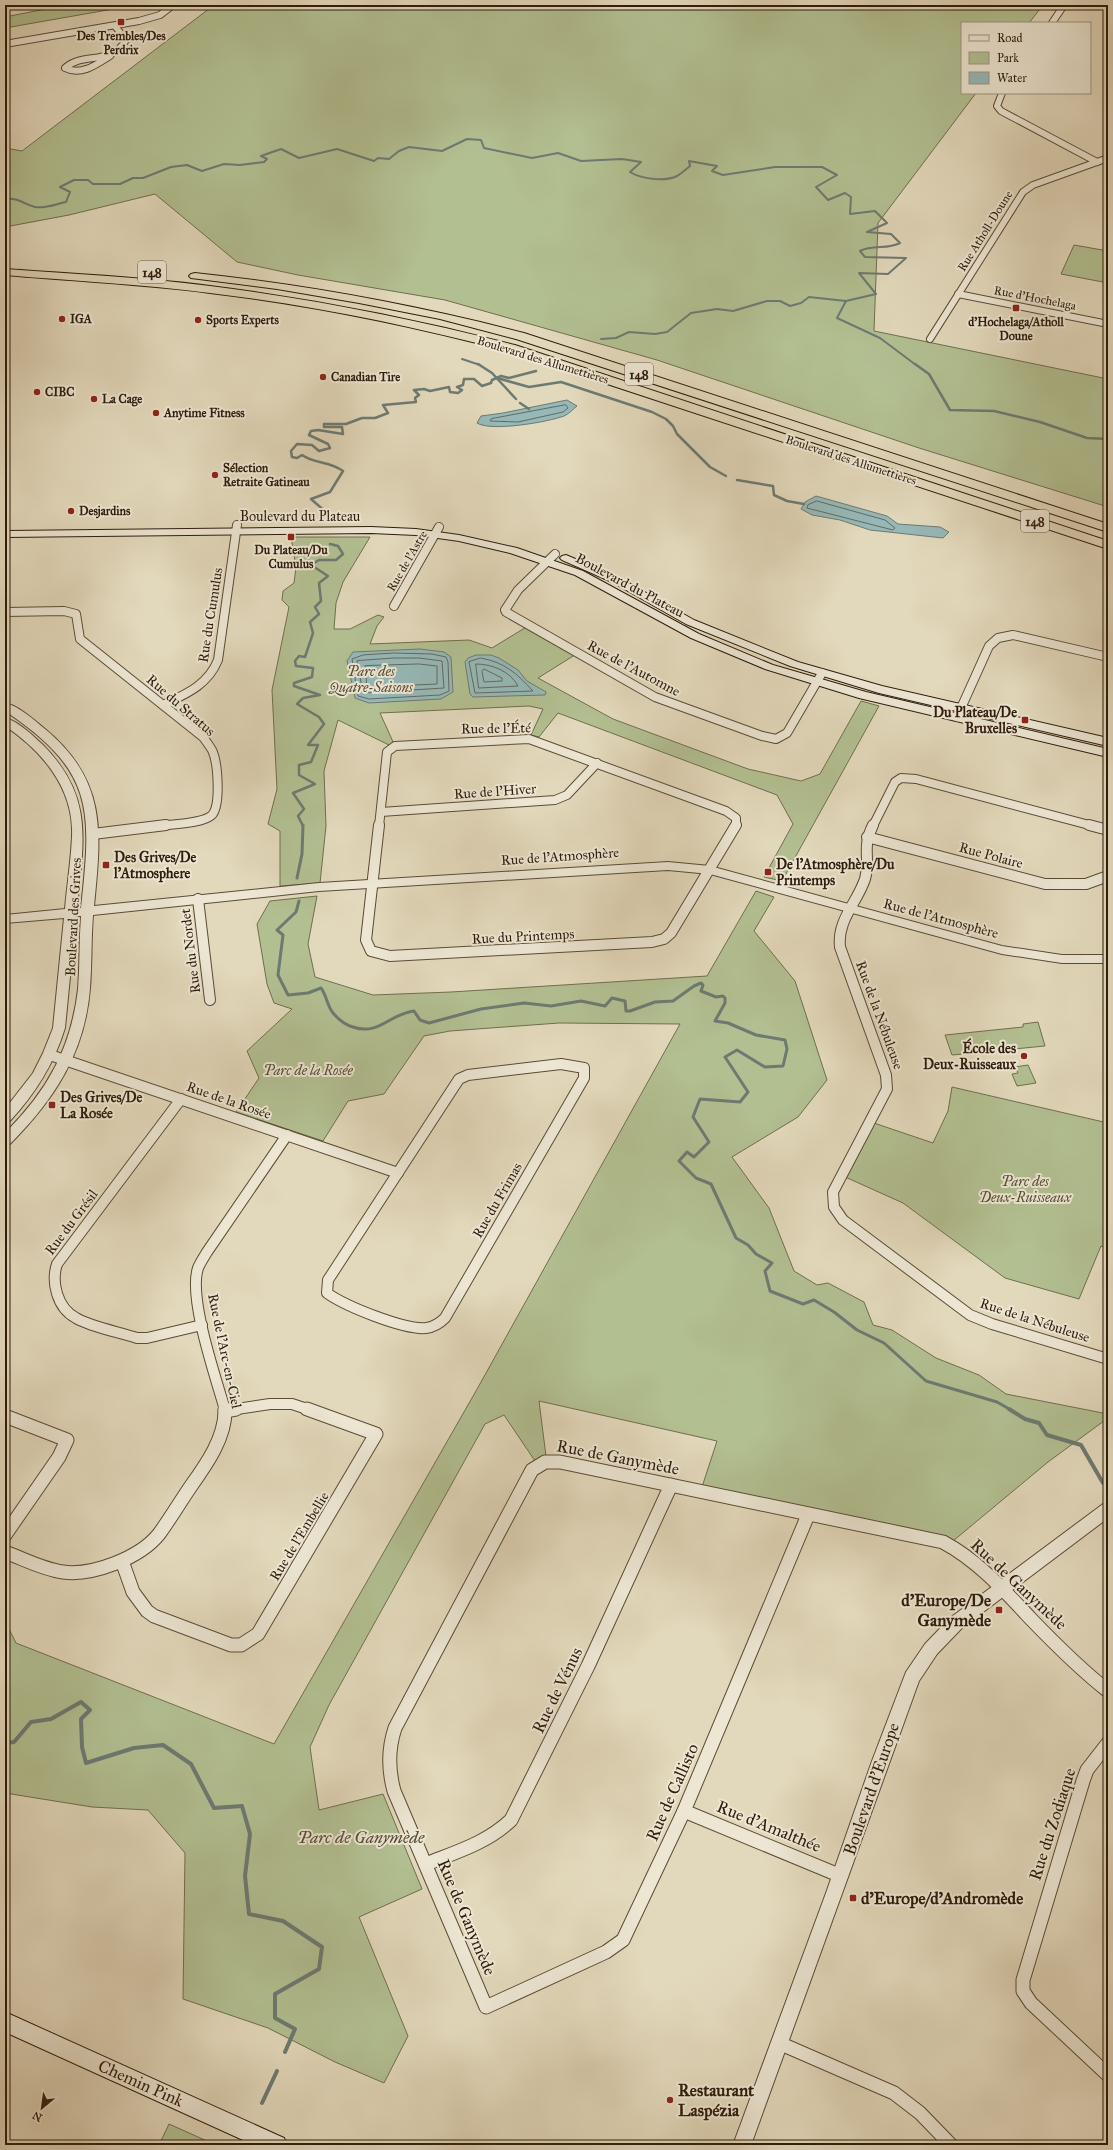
<svg xmlns="http://www.w3.org/2000/svg" width="1113" height="2150" font-family="'IM FELL Great Primer',serif">
<style>
.green{fill:#b2bf91;stroke:#706e4e}
.water{fill:#96b8b7;stroke:#6d7a72}
.lines{fill:none;stroke-linecap:round;stroke-linejoin:round}
.shore{stroke:#626a61;stroke-width:1}
.stream-far3{stroke:#6d7a72;stroke-width:2}
.stream-far2{stroke:#6d7a72;stroke-width:2.5}
.stream-far1{stroke:#6d7a72;stroke-width:3}
.stream{stroke:#6d7a72;stroke-width:4}
.minor-far3-casing{stroke:#5c4b37;stroke-width:8}
.minor-far2-casing{stroke:#5c4b37;stroke-width:10}
.minor-far1-casing{stroke:#5c4b37;stroke-width:12}
.minor-casing{stroke:#5c4b37;stroke-width:15}
.tertiary-casing{stroke:#5c4b37;stroke-width:2}
.secondary-casing{stroke:#2f1c0b;stroke-width:2}
.trunk-casing{stroke:#2f1c0b;stroke-width:2}
.minor-far3{stroke:#ece6d3;stroke-width:6}
.minor-far2{stroke:#ece6d3;stroke-width:8}
.minor-far1{stroke:#ece6d3;stroke-width:10}
.minor{stroke:#ece6d3;stroke-width:13}
.tertiary{fill:#ece6d3;fill-rule:evenodd}
.secondary{fill:#ece6d3;fill-rule:evenodd}
.trunk{fill:#e2d8bb;fill-rule:evenodd}
.poi-dot{fill:#8f2418;stroke:#ece6d3;stroke-width:1.5}
.labels{text-anchor:middle;stroke-width:4;stroke-linejoin:round;paint-order:stroke}
.far-poi-label{font-size:12px;font-weight:bold;fill:#2f1c0b;stroke:#ece6d3;text-anchor:start}
.far-street-label{font-size:12px;fill:#2f1c0b;stroke:#ece6d3}
.shield{fill:#ece6d3;stroke:#685947;stroke-width:1}
.shield-label{font-size:13px;font-weight:bold;fill:#2f1c0b}
.street-label{font-size:14px;fill:#2f1c0b;stroke:#ece6d3}
.park-label{font-size:14px;font-style:italic;fill:#564d33;stroke:#ece6d3}
.poi-label{font-size:14px;font-weight:bold;fill:#2f1c0b;stroke:#ece6d3;text-anchor:start}
.near-street-label{font-size:17px;fill:#2f1c0b;stroke:#ece6d3}
.near-poi-label{font-size:17px;font-weight:bold;fill:#2f1c0b;stroke:#ece6d3;text-anchor:start}
.near-park-label{font-size:17px;font-style:italic;fill:#564d33;stroke:#ece6d3}
</style>
<rect width="100%" height="100%" fill="#e2d8bb"/>
<filter id="stains"><feTurbulence type="fractalNoise" baseFrequency=".005" numOctaves="4"/><feColorMatrix values="0 0 0 0 .2 0 0 0 0 .09 0 0 0 0 .02 0 0 0 .5 -.17"/></filter>
<radialGradient id="worn" r=".72"><stop offset=".6" stop-color="#630" stop-opacity="0"/><stop offset="1" stop-color="#630" stop-opacity=".3"/></radialGradient>
<!-- green -->
<g class="green">
<path d="M66 5H136L5 28V17Z"/>
<path d="M214 5H1043L1029 23H962V93H976L878 223 874 331 1108 379V507L919 448 657 360 445 300 298 275 237 262 155 194 69 215 5 227V148L22 151Z"/>
<path d="M1074 245 1108 251V283L1061 274Z"/>
<path d="M291 537H370L343 582 336 603 334 629H350L378 615 384 617 377 626 370 644 469 640 492 648 528 626 578 653 538 678 613 719 748 769 801 781 820 774 861 701 879 706 782 881 764 877 793 824 777 795 558 713 539 737 531 735 543 709 529 706 380 713 394 744 389 745 338 720 324 771 326 826 320 883 280 886V831L268 824 277 789 272 690 289 607 282 600 283 591 294 583 296 567Z"/>
<path d="M756 891 774 897 754 931 795 981 827 1080 798 1117 732 1157 769 1208 794 1271 817 1285 828 1283 864 1302 873 1325 892 1330 936 1358 979 1375 1006 1394 1108 1414V1418L1048 1462 953 1541 702 1487 717 1441 539 1401 546 1456 535 1461 504 1415 485 1424 329 1705 310 1747 319 1810 383 1794 422 1889 359 1917 408 2036 384 2083 335 2062 268 2028 183 1999 185 1853 148 1810 92 1807 5 1793V1625L8 1627 16 1643 274 1744 476 1391 680 1024 559 1023 450 1031 424 1036 384 1094 348 1101 323 1141 236 1112 259 1078 247 1051 292 1009 274 1003 267 984 257 924 270 901 317 896 308 944 315 977 373 995 451 992 707 976Z"/>
<path d="M1038 1022 1045 1046 952 1055 945 1035 1023 1027V1024Z"/>
<path d="M1028 1065 1036 1083 1017 1086 1012 1074 1018 1073 1015 1067Z"/>
<path d="M952 1087 1108 1123V1249L1101 1246 1079 1299 1005 1278 903 1203 843 1176 871 1122 933 1143 948 1111Z"/>
<path d="M169 2124 216 2145H159Z"/>
</g>
<!-- water -->
<g class="water">
<path d="M567 400 577 406C573 409 569 414 564 416 548 422 491 432 477 423L481 416 503 413Z"/>
<path d="M816 496 887 516 898 524 940 527 949 532 943 538 870 530 840 520 812 515 801 509 805 502Z"/>
<path d="M420 649 444 652 451 657 453 692 441 699 369 703 355 698 347 661 353 652Z"/>
<path d="M476 655H491L499 658 518 670 527 681 546 692 545 695 473 697 470 694 465 662 468 658Z"/>
</g>
<g class="lines">
<!-- shore -->
<g class="shore">
<path d="M566 405 568 408 563 412 518 422 490 421 491 419Z"/>
<path d="M817 501 885 520 895 528 893 530 807 508 808 505Z"/>
<path d="M394 653 432 654 446 657 448 662 449 691 440 695 369 699 358 696 352 659 363 655Z"/>
<path d="M394 658H419L442 661 444 688 363 693 357 661Z"/>
<path d="M481 658C506 663 516 673 533 691L475 693 469 662Z"/>
<path d="M419 664 437 666V684L367 687 365 666Z"/>
<path d="M476 664C492 664 510 671 518 686L479 688Z"/>
<path d="M484 669 502 678V681L484 682 482 672Z"/>
</g>
<!-- stream-far3 -->
<g class="stream-far3">
<path d="M5 199C17 197 24 204 35 207 45 209 56 204 66 202L70 192 60 187 74 180H88L93 184H120L133 178H143L171 167 187 165 202 171 224 164 240 165 264 162 267 159 261 156 281 149 299 158 337 149 374 161 378 158 389 159 399 151 409 147 442 151 467 139 481 140 484 148 532 158 558 153 581 161 622 159 641 162 630 172C641 179 665 182 677 176 682 173 686 169 690 166L689 161 717 166 712 171 723 175 775 167H822L837 175 816 187 828 200 845 193 851 197 850 214 875 211 887 223 867 232 891 234 900 243C887 250 873 244 860 251L865 257 906 258 888 274 859 273 876 294 846 301 809 297 801 303 790 306 780 301H767L733 311 717 309 691 313 667 332 655 334 629 332 616 338 601 339"/>
<path d="M846 301 837 318 880 338 916 365"/>
<path d="M462 359 480 365"/>
</g>
<!-- stream-far2 -->
<g class="stream-far2">
<path d="M478 364 492 373 516 399"/>
<path d="M915 364 929 374 950 410 994 411 1040 422 1087 438 1108 439"/>
<path d="M497 378 529 387 561 382 652 412 666 419 673 426 677 434 710 467 726 476"/>
<path d="M520 403 529 409"/>
<path d="M737 480 773 486 774 495 787 501 804 504"/>
<path d="M327 513 311 499 330 492 343 471C330 461 315 464 302 455L297 458 292 457 291 451 297 444 312 445 319 451 330 448 328 444 309 435 311 431 318 430 343 434 342 427H324V424H346L362 418H375L388 413 383 405 416 402 415 398 419 395 414 390 424 389 430 391 449 387 450 392 458 393 462 390 457 387 463 385 464 379H474L482 386 491 383 492 380 501 376 509 378 536 371"/>
<path d="M303 826 298 816 304 809 293 793 315 784 299 775V765L311 762 318 745H308L324 724 319 717 297 704 303 698 320 695 294 686V683L312 677 313 668 296 666 295 661 299 656 305 657 313 633 310 622 319 614 315 607 321 601 319 583 328 576 311 565 319 560H336L343 554 338 546 330 544"/>
</g>
<!-- stream-far1 -->
<g class="stream-far1">
<path d="M297 878 302 854 303 825"/>
<path d="M299 901 296 912 277 930 283 935 278 975 288 995 308 993 321 988C327 996 327 1006 333 1013 339 1020 345 1025 353 1027 379 1036 389 1014 414 1011L420 1020 429 1023 481 1009 524 1003 551 1006 581 1001 605 1006 612 998 625 1001 626 1011H630L655 1002 673 1001 694 986 701 983 703 985 701 991 716 997 723 996 725 998V1003L715 1021 728 1023 756 1035 785 1040 787 1049 783 1066 765 1067 737 1050 725 1057 748 1092 740 1102 700 1099 693 1117 709 1142 694 1157 687 1152 679 1161 696 1178 711 1184 736 1238 748 1245 756 1254 772 1263 765 1271 770 1291 803 1304 814 1300 834 1312 857 1330 884 1343 926 1381 997 1402 1011 1410"/>
</g>
<!-- stream -->
<g class="stream">
<path d="M1009 1409 1025 1419 1039 1423 1047 1435 1081 1445 1103 1483 1108 1479"/>
<path d="M5 1743 14 1742 31 1722 51 1719 81 1702 90 1710 81 1719 82 1747 86 1763 134 1748 163 1745 191 1764 214 1808 242 1806 250 1834 245 1876 249 1914 283 1921 322 1947 319 1969 275 1994V2018L295 2029 285 2052"/>
<path d="M262 2103 277 2071"/>
</g>
<!-- minor-far3 casing -->
<g class="minor-far3-casing">
<g id="minor-far3">
<path d="M1052 23 1064 5"/>
<path d="M5 44 139 21 160 15 173 5"/>
<path d="M110 56C96 65 81 76 65 68 83 51 110 67 126 40L115 26"/>
<path d="M1002 93 997 106 1001 111 1097 162"/>
<path d="M958 294 1108 324"/>
<path d="M930 339 1023 192 1033 185 1108 158"/>
</g>
</g>
<!-- minor-far2 casing -->
<g class="minor-far2-casing">
<g id="minor-far2">
<path d="M555 554 518 590 505 610 506 612 655 697 762 736 776 739 787 733 822 673"/>
<path d="M394 606 439 527"/>
<path d="M5 612 64 611 76 614 80 639 203 737C206 741 209 745 212 750 218 762 221 805 212 815 203 824 170 824 158 826"/>
<path d="M163 705C186 694 208 685 218 660L237 525"/>
<path d="M957 717 989 646 998 638 1013 635 1108 657"/>
<path d="M381 812 555 800 567 795 597 763"/>
<path d="M379 826 387 752 395 746 529 739 726 811 736 818V826"/>
<path d="M873 826 895 782 901 778 916 779 1093 826"/>
</g>
</g>
<!-- minor-far1 casing -->
<g class="minor-far1-casing">
<g id="minor-far1">
<path d="M379 825 366 940 371 951 390 956 652 942 664 939 671 933 736 825"/>
<path d="M873 825C861 849 871 858 865 879 857 903 837 920 840 947L886 1075 887 1089 833 1192 834 1207 843 1220 970 1315 992 1324 1108 1359"/>
<path d="M1089 825 1108 830"/>
<path d="M93 834 166 825"/>
<path d="M867 837 1045 884H1086L1108 876"/>
<path d="M198 899 210 1000"/>
<path d="M50 1055 398 1173"/>
<path d="M561 1064 584 1068V1078L445 1318C440 1323 434 1327 426 1328 404 1330 345 1306 327 1293L328 1280 459 1079 468 1075Z"/>
<path d="M181 1099 57 1264C51 1282 57 1308 76 1318 91 1327 119 1332 137 1338H147L202 1325"/>
<path d="M225 1410C216 1378 188 1298 198 1268 200 1263 204 1257 207 1252L287 1135"/>
<path d="M230 1410 270 1404H292L310 1410"/>
</g>
</g>
<!-- minor casing -->
<g class="minor-casing">
<g id="minor">
<path d="M225 1411 236 1409"/>
<path d="M5 1416 67 1440 59 1457 5 1535"/>
<path d="M808 1515 684 1811 623 1940 606 1952 486 2007 394 1791C388 1769 388 1749 395 1728L532 1470 545 1462H560L943 1542C977 1560 1004 1590 1030 1618 1055 1644 1080 1669 1108 1691"/>
<path d="M5 1552C24 1559 42 1569 63 1572 92 1576 140 1558 159 1534 170 1519 180 1502 191 1486 206 1465 226 1437 225 1409"/>
<path d="M122 1561 133 1592 147 1611 154 1616 231 1645H241L258 1634 376 1434 307 1409"/>
<path d="M1108 1743 1087 1770 1083 1781 1023 1980V1991L1031 2003 1108 2075"/>
<path d="M684 1811 841 1876"/>
<path d="M426 1864C456 1852 487 1843 511 1820L588 1666 671 1485"/>
<path d="M779 2043 894 2093 920 2113 951 2145"/>
</g>
</g>
<!-- tertiary casing -->
<g class="tertiary-casing">
<g id="tertiary">
<path d="M5 703C19 706 34 720 45 729 108 781 101 834 94 906L319 883 668 862 710 866 1002 946 1062 955H1108V963H1062L1002 954 710 874 668 870 319 891 93 915C91 939 92 964 90 988 85 1053 54 1100 10 1144L5 1146V1133C47 1091 71 1049 78 989 80 965 79 940 81 916H76L65 1028C54 1064 35 1094 10 1121L5 1123V1109L33 1073 43 1053 53 1028 64 918 5 923V915L65 909C67 885 71 861 72 836 74 788 42 751 5 726V718C18 721 32 735 42 744 95 797 83 841 77 908H81C92 808 94 771 5 711Z"/>
<path d="M1108 1503V1518L962 1628 937 1654 919 1681 751 2145H733L826 1893 872 1761 906 1672 925 1644 950 1618 1103 1504Z"/>
</g>
</g>
<!-- secondary casing -->
<g class="secondary-casing">
<g id="secondary">
<path d="M371 527 416 529 459 535 517 548 583 571 699 634 773 665 866 692 1108 749V757L859 698 765 669 691 638 575 575 510 553 459 541 416 535 371 533 5 537V531Z"/>
<path d="M566 555 620 578 694 620 798 662 882 686 1108 738V746L879 693 790 666 686 624 612 582 562 560 560 558 562 556Z"/>
<path d="M5 2012 284 2138 287 2145H254L5 2032Z"/>
</g>
</g>
<!-- trunk casing -->
<g class="trunk-casing">
<g id="trunk">
<path d="M5 269C73 274 142 277 210 286 313 299 415 319 515 345L1108 541V549L507 351C409 325 310 305 210 293 142 284 73 281 5 275Z"/>
<path d="M195 273C307 285 416 305 524 333L1108 524V532L516 339 440 319 359 303 277 289 191 278 189 276 191 274Z"/>
</g>
</g>
<!-- minor-far3 -->
<use href="#minor-far3" class="minor-far3"/>
<!-- minor-far2 -->
<use href="#minor-far2" class="minor-far2"/>
<!-- minor-far1 -->
<use href="#minor-far1" class="minor-far1"/>
<!-- minor -->
<use href="#minor" class="minor"/>
<!-- tertiary -->
<use href="#tertiary" class="tertiary"/>
<!-- secondary -->
<use href="#secondary" class="secondary"/>
<!-- trunk -->
<use href="#trunk" class="trunk"/>
</g>
<!-- markers -->
<g class="poi-dot">
<rect x="117" y="18" width="8" height="8" rx="2"/>
<rect x="1012" y="304" width="8" height="8" rx="2"/>
<circle cx="62" cy="319" r="4"/>
<circle cx="198" cy="320" r="4"/>
<circle cx="323" cy="377" r="4"/>
<circle cx="37" cy="392" r="4"/>
<circle cx="94" cy="399" r="4"/>
<circle cx="156" cy="413" r="4"/>
<circle cx="215" cy="475" r="4"/>
<circle cx="71" cy="511" r="4"/>
<rect x="287" y="533" width="8" height="8" rx="2"/>
<rect x="1021" y="716" width="8" height="8" rx="2"/>
<rect x="102" y="861" width="8" height="8" rx="2"/>
<rect x="764" y="868" width="8" height="8" rx="2"/>
<circle cx="1024" cy="1056" r="4"/>
<rect x="48" y="1101" width="8" height="8" rx="2"/>
<rect x="995" y="1606" width="8" height="8" rx="2"/>
<rect x="849" y="1894" width="8" height="8" rx="2"/>
<circle cx="670" cy="2100" r="4"/>
</g>
<g class="labels">
<!-- far-poi labels -->
<g class="far-poi-label">
<text x="121" y="40" text-anchor="middle">Des Trembles/Des<tspan x="121" dy="14">Perdrix</tspan></text>
<text x="70" y="323">IGA</text>
<text x="206" y="324">Sports Experts</text>
<text x="1016" y="326" text-anchor="middle">d'Hochelaga/Atholl<tspan x="1016" dy="14">Doune</tspan></text>
<text x="331" y="381">Canadian Tire</text>
<text x="45" y="396">CIBC</text>
<text x="102" y="403">La Cage</text>
<text x="164" y="417">Anytime Fitness</text>
<text x="223" y="472">Sélection<tspan x="223" dy="14">Retraite Gatineau</tspan></text>
<text x="79" y="515">Desjardins</text>
<text x="291" y="554" text-anchor="middle">Du Plateau/Du<tspan x="291" dy="14">Cumulus</tspan></text>
</g>
<!-- far-street labels -->
<g class="far-street-label">
<text transform="translate(985 231) rotate(-58)" y="4">Rue Atholl-Doune</text>
<text transform="translate(1035 298) rotate(11)" y="4">Rue d'Hochelaga</text>
<text transform="translate(543 360) rotate(17)" y="4">Boulevard des Allumettières</text>
<text transform="translate(851 460) rotate(18)" y="4">Boulevard des Allumettières</text>
<text transform="translate(407 561) rotate(-60)" y="4">Rue de l'Astre</text>
</g>
<!-- shield labels -->
<g class="shield">
<rect x="138" y="261" width="28" height="22" rx="3"/>
<rect x="625" y="363" width="28" height="22" rx="3"/>
<rect x="1021" y="510" width="28" height="22" rx="3"/>
</g>
<g class="shield-label">
<text x="152" y="277">148</text>
<text x="639" y="379">148</text>
<text x="1035" y="526">148</text>
</g>
<!-- street labels -->
<g class="street-label">
<text x="300" y="521">Boulevard du Plateau</text>
<text transform="translate(630 585) rotate(28)" y="5">Boulevard du Plateau</text>
<text transform="translate(210 615) rotate(-81)" y="5">Rue du Cumulus</text>
<text transform="translate(634 668) rotate(28)" y="5">Rue de l'Automne</text>
<text transform="translate(181 705) rotate(41)" y="5">Rue du Stratus</text>
<text transform="translate(496 728) rotate(-1)" y="5">Rue de l'Été</text>
<text transform="translate(495 791) rotate(-4)" y="5">Rue de l'Hiver</text>
<text transform="translate(991 855) rotate(15)" y="5">Rue Polaire</text>
<text transform="translate(560 856) rotate(-4)" y="5">Rue de l'Atmosphère</text>
<text transform="translate(73 917) rotate(-87)" y="5">Boulevard des Grives</text>
<text transform="translate(941 918) rotate(15)" y="5">Rue de l'Atmosphère</text>
<text transform="translate(523 936) rotate(-3)" y="5">Rue du Printemps</text>
<text transform="translate(190 951) rotate(-97)" y="5">Rue du Nordet</text>
<text transform="translate(880 1015) rotate(70)" y="5">Rue de la Nébuleuse</text>
<text transform="translate(229 1100) rotate(19)" y="5">Rue de la Rosée</text>
<text transform="translate(497 1200) rotate(-60)" y="5">Rue du Frimas</text>
<text transform="translate(71 1222) rotate(-53)" y="5">Rue du Grésil</text>
<text transform="translate(1035 1320) rotate(18)" y="5">Rue de la Nébuleuse</text>
<text transform="translate(225 1351) rotate(78)" y="5">Rue de l'Arc-en-Ciel</text>
<text transform="translate(299 1536) rotate(-59)" y="5">Rue de l'Embellie</text>
</g>
<!-- park labels -->
<g class="park-label">
<text x="371" y="676">Parc des<tspan x="371" dy="16">Quatre-Saisons</tspan></text>
<text x="308" y="1075">Parc de la Rosée</text>
<text x="1025" y="1186">Parc des<tspan x="1025" dy="16">Deux-Ruisseaux</tspan></text>
</g>
<!-- poi labels -->
<g class="poi-label">
<text x="1017" y="717" text-anchor="end">Du Plateau/De<tspan x="1017" dy="16">Bruxelles</tspan></text>
<text x="114" y="862">Des Grives/De<tspan x="114" dy="16">l'Atmosphere</tspan></text>
<text x="776" y="869">De l'Atmosphère/Du<tspan x="776" dy="16">Printemps</tspan></text>
<text x="1016" y="1053" text-anchor="end">École des<tspan x="1016" dy="16">Deux-Ruisseaux</tspan></text>
<text x="60" y="1102">Des Grives/De<tspan x="60" dy="16">La Rosée</tspan></text>
</g>
<!-- near-street labels -->
<g class="near-street-label">
<text transform="translate(618 1457) rotate(11)" y="6">Rue de Ganymède</text>
<text transform="translate(1019 1584) rotate(43)" y="6">Rue de Ganymède</text>
<text transform="translate(557 1690) rotate(-64)" y="6">Rue de Vénus</text>
<text transform="translate(871 1789) rotate(-71)" y="6">Boulevard d'Europe</text>
<text transform="translate(672 1792) rotate(-66)" y="6">Rue de Callisto</text>
<text transform="translate(1052 1824) rotate(-72)" y="6">Rue du Zodiaque</text>
<text transform="translate(769 1826) rotate(22)" y="6">Rue d'Amalthée</text>
<text transform="translate(467 1917) rotate(67)" y="6">Rue de Ganymède</text>
<text transform="translate(141 2083) rotate(24)" y="6">Chemin Pink</text>
</g>
<!-- near-poi labels -->
<g class="near-poi-label">
<text x="991" y="1606" text-anchor="end">d'Europe/De<tspan x="991" dy="20">Ganymède</tspan></text>
<text x="861" y="1904">d'Europe/d'Andromède</text>
<text x="678" y="2096">Restaurant<tspan x="678" dy="20">Laspézia</tspan></text>
</g>
<!-- near-park labels -->
<g class="near-park-label">
<text x="361" y="1843">Parc de Ganymède</text>
</g>
</g>
<!-- margin -->
<rect width="1113" height="2150" fill="none" stroke="#e2d8bb" stroke-width="20"/>
<rect x="6" y="6" width="1101" height="2138" fill="none" stroke="#2f1c0b" stroke-width="2"/>
<rect x="10" y="10" width="1093" height="2130" fill="none" stroke="#2f1c0b"/>
<!-- legend -->
<rect x="961" y="22" width="130" height="72" fill="#ece6d3" stroke="#a09583"/>
<rect x="969" y="35" width="20" height="6" fill="#ece6d3" stroke="#a09583"/>
<text x="997" y="42" font-size="12" fill="#2f1c0b">Road</text>
<rect x="969" y="52" width="20" height="12" fill="#b2bf91" stroke="#a09583"/>
<text x="997" y="62" font-size="12" fill="#2f1c0b">Park</text>
<rect x="969" y="72" width="20" height="12" fill="#96b8b7" stroke="#a09583"/>
<text x="997" y="82" font-size="12" fill="#2f1c0b">Water</text>
<!-- north arrow -->
<g transform="translate(42 2108) rotate(209)" stroke="#ece6d3" stroke-width="3" paint-order="stroke">
<path d="M0-3L7 15L0 10L-7 15Z" fill="#2f1c0b"/>
<text y="-6" font-size="11" font-weight="bold" text-anchor="middle" fill="#2f1c0b">N</text>
</g>
<rect width="100%" height="100%" filter="url(#stains)"/>
<rect width="100%" height="100%" fill="url(#worn)"/>
</svg>
